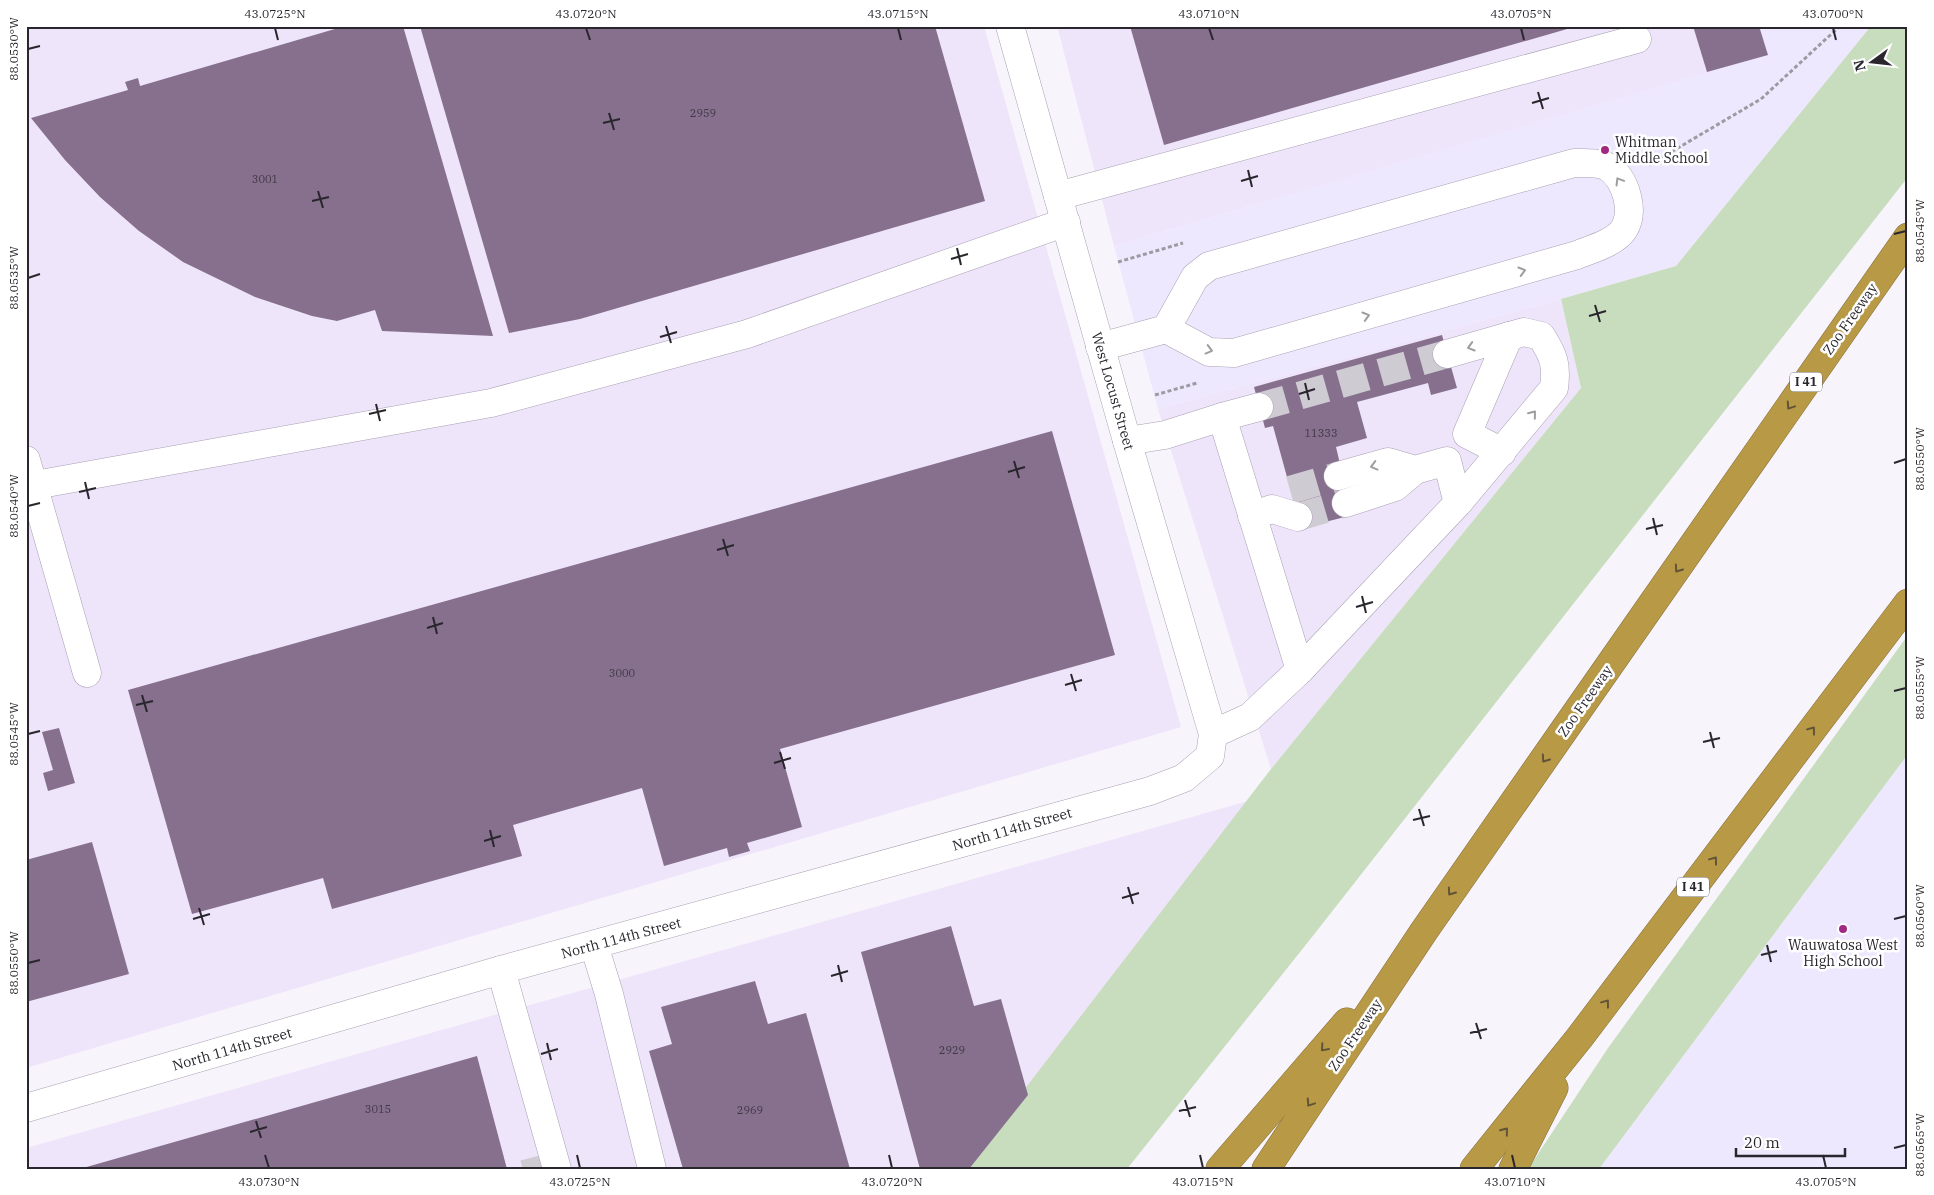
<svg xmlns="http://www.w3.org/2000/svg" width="1934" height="1195" font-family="'IBM Plex Serif',serif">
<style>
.built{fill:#efe5fb}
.education{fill:#eee8fe}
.green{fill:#c7ddbd}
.building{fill:#86708e}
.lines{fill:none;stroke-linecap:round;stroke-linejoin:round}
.minor-tunnel{stroke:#cfcbd3;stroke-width:28;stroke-dasharray:28 14;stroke-linecap:butt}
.minor-casing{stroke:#a9a0b3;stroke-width:29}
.highway-casing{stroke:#86713d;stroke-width:29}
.path{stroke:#9d9aa1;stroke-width:3;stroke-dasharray:4 2.5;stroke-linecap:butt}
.minor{stroke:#fff;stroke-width:28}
.highway{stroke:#b89945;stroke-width:28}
.oneway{stroke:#9f9da0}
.oneway2{stroke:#625437}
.ticks{fill:none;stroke:#29262d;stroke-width:2}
.poi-dot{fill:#a12980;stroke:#fff;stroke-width:2}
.labels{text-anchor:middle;stroke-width:5;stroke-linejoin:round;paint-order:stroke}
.number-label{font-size:11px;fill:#403845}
.shield{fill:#fff;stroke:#69676c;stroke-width:1}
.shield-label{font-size:12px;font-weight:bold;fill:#29262d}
.poi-label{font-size:14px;fill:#29262d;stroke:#fff;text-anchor:start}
.street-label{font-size:14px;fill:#29262d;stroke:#fff}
.neatline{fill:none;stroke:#29262d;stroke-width:2}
.ticks-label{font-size:12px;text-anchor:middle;fill:#29262d}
</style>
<rect width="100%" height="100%" fill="#f8f4fc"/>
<!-- built -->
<g class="built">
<path d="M26 26H984L1181 727 26 1068Z"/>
<path d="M1057 26H1760L1768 55 1114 246Z"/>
<path d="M1561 299 1581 388 1271 769 1158 409Z"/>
<path d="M1248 801 963 1169H26V1148Z"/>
</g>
<!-- education -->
<g class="education">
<path d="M1760 26H1871L1676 266 1561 299 1158 409 1114 246 1767 55Z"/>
<path d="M1908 754V1169H1599L1839 847Z"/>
</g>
<!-- green -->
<g class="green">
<path d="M1871 26H1908V177L1312 937 1127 1169H963L1271 769 1581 388 1561 299 1676 266Z"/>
<path d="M1908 635V754L1599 1169H1528L1608 1048Z"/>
</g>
<!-- building -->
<g class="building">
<path d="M345 26H403L493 336 382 331 375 310 337 321 312 316 255 297 183 262 139 231 100 197 65 160 31 118 128 90 125 82 138 78 140 86Z"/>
<path d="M420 26H935L985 201 580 319 509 333Z"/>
<path d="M1130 26H1574V27L1164 145Z"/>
<path d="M1693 26H1759L1768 55 1707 72Z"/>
<path d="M1442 335 1457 388 1431 395 1428 383 1357 402 1367 438 1336 447 1340 464 1335 465 1349 516 1301 528 1273 426 1265 428 1254 387Z"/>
<path d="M1052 431 1115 655 780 749 802 827 747 843 750 851 729 857 727 848 664 866 642 788 513 825 522 856 332 909 323 878 192 914 128 690Z"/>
<path d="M59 728 75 783 48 791 43 773 53 770 42 732Z"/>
<path d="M92 842 129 974 26 1002V860Z"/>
<path d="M951 926 974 1006 1001 999 1028 1095 969 1169H920L861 952Z"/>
<path d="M755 981 768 1024 806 1013 850 1169H683L649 1051 672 1044 661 1007Z"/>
<path d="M477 1056 507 1169H83V1168Z"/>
</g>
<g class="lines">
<!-- minor-tunnel -->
<g class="minor-tunnel">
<path d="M1259 407 1447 354"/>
<path d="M1290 490 1338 476"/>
<path d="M1298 517 1346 503"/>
<path d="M534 1157 537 1169"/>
</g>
<!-- minor casing -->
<g class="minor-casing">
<g id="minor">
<path d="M1058 196 1637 39"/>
<path d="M1100 347 1166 329 1209 352 1234 353 1577 255C1592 249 1615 243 1624 229 1635 211 1626 179 1608 167 1599 162 1585 163 1574 163L1209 266 1195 277 1166 329"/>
<path d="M1222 417 1259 407"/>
<path d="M1127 441 1165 435 1222 417 1300 670 1250 717 1213 734"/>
<path d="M1502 452 1467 434 1509 336"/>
<path d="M26 460 87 673"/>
<path d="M1338 476 1388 462 1415 470 1447 461 1458 503"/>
<path d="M35 485 491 403 747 334 1066 222"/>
<path d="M1346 503 1395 487 1415 470"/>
<path d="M1252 516 1272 509 1298 517"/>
<path d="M1300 670 1458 503 1554 388C1557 365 1554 356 1541 336L1524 332 1447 354"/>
<path d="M594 945 609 994 652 1169"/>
<path d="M501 970 557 1169"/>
<path d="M26 1108 501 970 1150 791 1184 778 1210 756 1213 734 1127 441 1010 26"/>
</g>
</g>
<!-- highway casing -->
<g class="highway-casing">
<g id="highway">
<path d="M1220 1169 1347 1022"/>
<path d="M1266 1169 1424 931 1908 237"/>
<path d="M1474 1169 1580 1037 1908 603"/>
<path d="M1513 1169 1554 1088"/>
</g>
</g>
<!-- path -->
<g class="path">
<path d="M1649 165 1761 99 1840 26"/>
<path d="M1118 262 1183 243"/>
<path d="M1155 395 1197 383"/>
</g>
<!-- minor -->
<use href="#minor" class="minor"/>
<!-- highway -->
<use href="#highway" class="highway"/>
</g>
<!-- one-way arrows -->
<defs><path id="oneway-chevron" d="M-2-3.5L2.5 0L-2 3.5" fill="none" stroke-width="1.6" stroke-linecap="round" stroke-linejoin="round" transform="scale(1.25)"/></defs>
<g class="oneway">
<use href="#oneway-chevron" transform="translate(1619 181) rotate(-121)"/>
<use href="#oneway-chevron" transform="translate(1522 271) rotate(-16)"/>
<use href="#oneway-chevron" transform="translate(1366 316) rotate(-16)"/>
<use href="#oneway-chevron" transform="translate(1471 347) rotate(164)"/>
<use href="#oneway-chevron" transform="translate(1209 350) rotate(15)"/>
<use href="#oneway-chevron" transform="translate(1533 414) rotate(-51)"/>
<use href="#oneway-chevron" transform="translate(1374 466) rotate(165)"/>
</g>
<g class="oneway2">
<use href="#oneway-chevron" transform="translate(1790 406) rotate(124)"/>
<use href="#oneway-chevron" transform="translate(1678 569) rotate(125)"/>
<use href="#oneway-chevron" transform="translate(1812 730) rotate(-53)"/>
<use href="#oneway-chevron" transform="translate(1545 759) rotate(125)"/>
<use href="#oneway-chevron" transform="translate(1714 860) rotate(-53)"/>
<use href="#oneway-chevron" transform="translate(1451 892) rotate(125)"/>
<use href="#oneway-chevron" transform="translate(1606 1003) rotate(-53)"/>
<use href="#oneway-chevron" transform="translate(1324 1048) rotate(131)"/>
<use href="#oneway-chevron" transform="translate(1310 1103) rotate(124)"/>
<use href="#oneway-chevron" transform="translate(1505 1131) rotate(-51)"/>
</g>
<!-- ticks -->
<path class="ticks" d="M275 28 278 40M586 28 590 40M898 28 901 40M1209 28 1213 40M1521 28 1524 40M1833 28 1836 40M28 49 40 46M1538 92 1543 109M1532 103 1549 98M609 113 614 130M603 123 620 119M1248 170 1252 187M1241 181 1258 176M318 191 323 208M312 201 329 197M1894 234 1906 231M957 248 961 265M951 259 968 254M28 278 40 274M1595 305 1600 322M1589 316 1606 311M666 326 671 343M660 337 677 332M1305 383 1309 400M1299 394 1315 389M376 404 380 421M369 414 386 410M1014 461 1019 478M1894 463 1906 459M1008 472 1025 467M85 482 89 499M79 492 96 488M28 506 40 503M1653 518 1657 535M1646 529 1663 525M723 539 728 556M717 550 734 545M1362 596 1366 613M1356 607 1373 602M433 617 437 634M427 628 443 623M1071 674 1076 691M1065 685 1082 680M1894 691 1906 688M142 695 147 712M136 705 153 701M1710 732 1714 748M28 734 40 731M1703 742 1720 738M780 752 785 769M774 763 791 758M1419 809 1424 826M1413 820 1430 816M490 830 494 847M484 841 501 836M1128 887 1133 904M1122 898 1139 893M199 908 204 925M193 919 210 914M1894 919 1906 916M1767 945 1771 962M1761 955 1777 951M28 963 40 960M838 965 842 982M831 976 848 971M1476 1023 1481 1039M1470 1033 1487 1029M547 1043 551 1060M541 1054 558 1049M1185 1100 1190 1117M1179 1111 1196 1107M256 1121 261 1138M250 1132 267 1127M1894 1148 1906 1145M265 1155 269 1168M577 1155 580 1168M889 1155 892 1168M1200 1155 1203 1168M1512 1155 1515 1168M1823 1155 1826 1168"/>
<!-- markers -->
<g class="poi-dot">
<circle cx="1605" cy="150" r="5"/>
<circle cx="1843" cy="929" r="5"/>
</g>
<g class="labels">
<!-- number labels -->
<g class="number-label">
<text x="703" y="117">2959</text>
<text x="265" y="183">3001</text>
<text x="1321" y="437">11333</text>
<text x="622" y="677">3000</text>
<text x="952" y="1054">2929</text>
<text x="378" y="1113">3015</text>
<text x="750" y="1114">2969</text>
</g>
<!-- shield labels -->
<g class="shield">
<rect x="1790" y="372.5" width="32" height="19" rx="4"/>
<rect x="1677" y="877.5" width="32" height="19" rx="4"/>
</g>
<g class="shield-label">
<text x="1806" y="386">I 41</text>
<text x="1693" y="891">I 41</text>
</g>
<!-- poi labels -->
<g class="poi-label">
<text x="1615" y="147">Whitman<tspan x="1615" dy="16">Middle School</tspan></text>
<text x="1843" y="950" text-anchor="middle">Wauwatosa West<tspan x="1843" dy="16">High School</tspan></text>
</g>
<!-- street labels -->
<g class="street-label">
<text transform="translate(1850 319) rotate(-55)" y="5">Zoo Freeway</text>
<text transform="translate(1113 391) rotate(74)" y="5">West Locust Street</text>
<text transform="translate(1585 701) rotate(-55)" y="5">Zoo Freeway</text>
<text transform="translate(1012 829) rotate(-16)" y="5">North 114th Street</text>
<text transform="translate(621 938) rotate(-15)" y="5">North 114th Street</text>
<text transform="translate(1355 1035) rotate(-56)" y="5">Zoo Freeway</text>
<text transform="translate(232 1049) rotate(-16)" y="5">North 114th Street</text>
</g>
</g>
<!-- border -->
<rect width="1934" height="1195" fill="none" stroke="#ffffff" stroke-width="55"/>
<!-- north arrow -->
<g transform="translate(1872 62) rotate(255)" stroke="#ffffff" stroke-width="4" paint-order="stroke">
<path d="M0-4L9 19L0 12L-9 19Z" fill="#29262d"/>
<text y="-8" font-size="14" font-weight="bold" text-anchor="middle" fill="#29262d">N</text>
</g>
<!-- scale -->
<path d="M1736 1148v8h109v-8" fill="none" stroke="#29262d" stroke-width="2.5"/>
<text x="1744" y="1148" font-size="15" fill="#29262d" stroke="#ffffff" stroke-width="4" paint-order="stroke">20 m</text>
<rect x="28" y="28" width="1878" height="1140" class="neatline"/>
<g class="ticks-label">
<text x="275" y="18">43.0725°N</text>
<text x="586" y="18">43.0720°N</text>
<text x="898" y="18">43.0715°N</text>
<text x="1209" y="18">43.0710°N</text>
<text x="1521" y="18">43.0705°N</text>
<text x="1833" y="18">43.0700°N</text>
<text transform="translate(14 49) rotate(-90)" y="4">88.0530°W</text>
<text transform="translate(1920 231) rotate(-90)" y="4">88.0545°W</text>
<text transform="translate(14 278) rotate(-90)" y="4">88.0535°W</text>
<text transform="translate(1920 459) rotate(-90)" y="4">88.0550°W</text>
<text transform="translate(14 506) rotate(-90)" y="4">88.0540°W</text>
<text transform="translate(1920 688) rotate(-90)" y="4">88.0555°W</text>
<text transform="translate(14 734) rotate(-90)" y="4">88.0545°W</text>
<text transform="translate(1920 916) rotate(-90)" y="4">88.0560°W</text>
<text transform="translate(14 963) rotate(-90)" y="4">88.0550°W</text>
<text transform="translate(1920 1145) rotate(-90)" y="4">88.0565°W</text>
<text x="269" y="1186">43.0730°N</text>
<text x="580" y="1186">43.0725°N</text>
<text x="892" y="1186">43.0720°N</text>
<text x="1203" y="1186">43.0715°N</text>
<text x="1515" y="1186">43.0710°N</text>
<text x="1826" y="1186">43.0705°N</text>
</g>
</svg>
